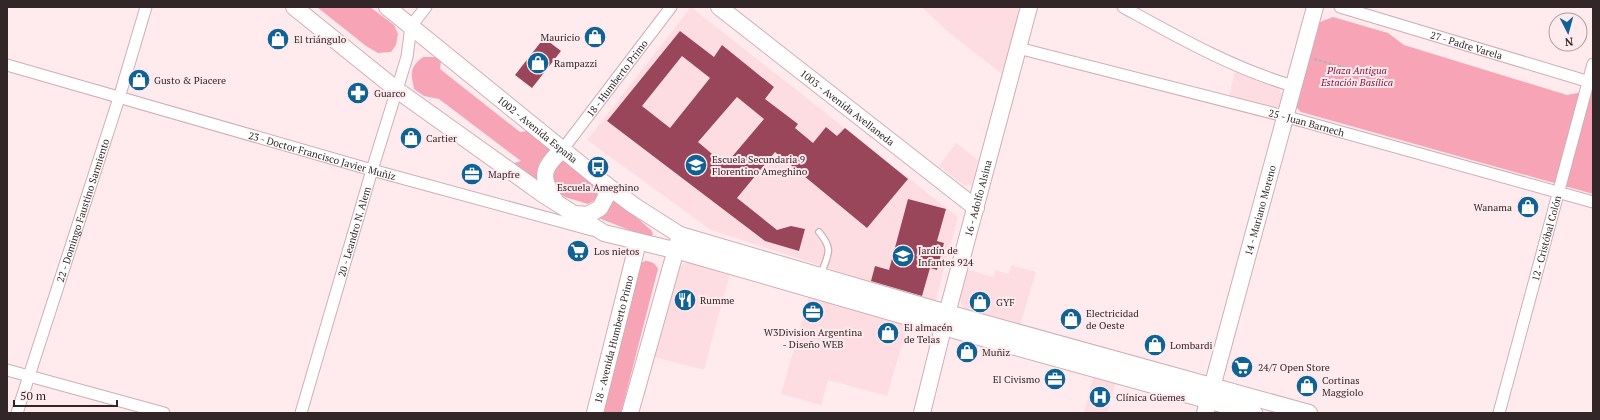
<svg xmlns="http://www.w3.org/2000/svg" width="1600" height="420" font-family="'PT Serif',serif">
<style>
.built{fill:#fedde2}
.green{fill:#f7a5b6}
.building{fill:#99465b;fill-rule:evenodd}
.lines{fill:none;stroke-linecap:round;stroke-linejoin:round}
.lane-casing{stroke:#cfafb5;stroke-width:8}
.street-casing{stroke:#cfafb5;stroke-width:13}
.secondary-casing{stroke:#cfafb5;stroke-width:18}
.path{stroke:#c0aeb1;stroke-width:2.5;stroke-dasharray:3 2;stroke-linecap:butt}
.lane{stroke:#fff;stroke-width:5.5}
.street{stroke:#fff;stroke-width:11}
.secondary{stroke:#fff;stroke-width:16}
.labels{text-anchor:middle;stroke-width:4;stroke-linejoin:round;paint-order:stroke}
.poi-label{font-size:10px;fill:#322628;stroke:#ffeaee;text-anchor:start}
.street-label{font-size:10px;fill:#322628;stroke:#ffeaee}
.park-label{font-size:10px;font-style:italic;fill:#7e1139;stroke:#ffeaee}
</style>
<rect width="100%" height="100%" fill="#ffeaee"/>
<!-- built -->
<g class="built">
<path d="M691 7 958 217 935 303 711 230 587 140Z"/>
<path d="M922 7H1022L1003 75 946 30Z"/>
<path d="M1235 71 1278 88 1283 95 1280 106 1275 108 1229 96Z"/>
<path d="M956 143 978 160 972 184 968 186 964 185 939 166Z"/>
<path d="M684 263H693L730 273 704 370 654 357 679 268Z"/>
<path d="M1011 265 1036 272 1020 325 968 311 961 304 960 294 966 269 993 277 995 270 1009 274Z"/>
<path d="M809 296 908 323 887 396 828 380 821 405 781 394Z"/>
<path d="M1094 374 1116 381 1107 413H1084Z"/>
</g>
<!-- green -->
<g class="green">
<path d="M317 7H370L394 25 398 34 396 45 391 52 378 53 366 46Z"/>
<path d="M1333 17 1388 33 1404 45 1567 95 1593 90V194L1301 112 1295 106 1320 22Z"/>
<path d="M423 57H435L441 61 440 69 520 132 535 130 551 145C549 151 547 153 543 158 535 166 537 175 539 185L511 164 521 161 439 99 424 96 414 89C411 73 409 68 423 57Z"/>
<path d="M567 160 601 186 595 200 588 204 565 197 553 187 552 173 556 165Z"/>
<path d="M613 197 651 230 653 234 651 237H647L596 217Z"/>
<path d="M645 261C651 261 655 263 658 269L621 413H599L639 264Z"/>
</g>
<!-- building -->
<g class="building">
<path d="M680 31 714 57 722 45 774 87 765 99 798 124 795 128 813 143 826 127 837 136 845 128 908 179 867 228 775 152 737 198 777 230 791 226 805 229 799 251 765 241 607 121ZM682 56 710 78 670 128 642 106ZM737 97 764 119 725 165 698 142Z"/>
<path d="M544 38 561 51 532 88 515 75Z"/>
<path d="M908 199 946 209 937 241 944 243 937 270 930 268 922 296 871 281 875 266 889 270Z"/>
</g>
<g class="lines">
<!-- lane casing -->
<g class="lane-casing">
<path id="lane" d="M819 232C834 250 828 254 821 274"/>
</g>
<!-- street casing -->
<g class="street-casing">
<g id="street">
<path d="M1123 7C1178 37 1232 68 1293 86"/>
<path id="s1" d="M1340 7 1593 83"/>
<path id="s2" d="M1018 48 1284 116 1593 202"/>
<path id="s3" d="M7 65 372 170 592 230"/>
<path id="s4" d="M563 149 671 7"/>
<path d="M7 370 164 413"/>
<path id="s5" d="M17 413 119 98 146 7"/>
<path id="s6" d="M301 413 372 170 407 57 411 26 426 7"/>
<path id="s7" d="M1499 413 1593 64"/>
</g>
</g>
<!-- secondary casing -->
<g class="secondary-casing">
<g id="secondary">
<path d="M294 7 397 90 544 195 604 233 686 253 929 323 1254 413"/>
<path id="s8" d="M387 7 605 184 633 205 680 235 630 413"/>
<path id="s9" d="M719 7 976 208"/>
<path d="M556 202C540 177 541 169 563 149"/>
<path d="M575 214 588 215 600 208 606 197 605 184"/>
<path d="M680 235 933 309 1309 413"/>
<path id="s10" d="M595 413 638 242"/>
<path id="s11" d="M922 413 941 336 1029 7"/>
<path id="s12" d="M1205 413 1315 7"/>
</g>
</g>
<!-- path -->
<path class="path" d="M1314 59 1362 73"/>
<!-- lane -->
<use href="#lane" class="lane"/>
<!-- street -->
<use href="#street" class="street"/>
<!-- secondary -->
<use href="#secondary" class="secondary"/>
</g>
<!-- icons -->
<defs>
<g id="shop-disc" transform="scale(1.15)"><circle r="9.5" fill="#0f6293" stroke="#ffeaee"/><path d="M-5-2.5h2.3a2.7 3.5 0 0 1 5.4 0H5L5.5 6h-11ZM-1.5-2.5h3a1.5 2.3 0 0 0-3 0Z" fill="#fff"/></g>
<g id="pharmacy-disc" transform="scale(1.15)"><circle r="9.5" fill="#0f6293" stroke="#ffeaee"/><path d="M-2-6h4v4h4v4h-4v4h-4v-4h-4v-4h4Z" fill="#fff"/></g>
<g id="school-disc" transform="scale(1.15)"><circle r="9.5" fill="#0f6293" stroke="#ffeaee"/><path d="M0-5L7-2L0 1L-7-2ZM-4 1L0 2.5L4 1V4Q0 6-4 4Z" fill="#fff"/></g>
<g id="bus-disc" transform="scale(1.15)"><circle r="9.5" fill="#0f6293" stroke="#ffeaee"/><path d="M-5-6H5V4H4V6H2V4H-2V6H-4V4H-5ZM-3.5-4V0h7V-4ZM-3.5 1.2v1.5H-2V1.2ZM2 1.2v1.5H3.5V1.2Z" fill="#fff"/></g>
<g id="office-disc" transform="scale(1.15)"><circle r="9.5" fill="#0f6293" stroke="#ffeaee"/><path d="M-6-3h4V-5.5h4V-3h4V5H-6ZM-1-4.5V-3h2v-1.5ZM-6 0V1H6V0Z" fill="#fff"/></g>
<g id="supermarket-disc" transform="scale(1.15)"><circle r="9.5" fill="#0f6293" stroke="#ffeaee"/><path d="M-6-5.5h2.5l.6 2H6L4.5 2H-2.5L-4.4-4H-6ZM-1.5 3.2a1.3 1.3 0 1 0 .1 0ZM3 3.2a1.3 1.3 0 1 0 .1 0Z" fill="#fff"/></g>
<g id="restaurant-disc" transform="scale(1.15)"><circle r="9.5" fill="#0f6293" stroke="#ffeaee"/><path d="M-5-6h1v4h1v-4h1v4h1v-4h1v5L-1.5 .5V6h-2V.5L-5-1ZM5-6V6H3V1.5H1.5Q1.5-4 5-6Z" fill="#fff"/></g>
<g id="hospital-disc" transform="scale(1.15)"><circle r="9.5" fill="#0f6293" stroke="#ffeaee"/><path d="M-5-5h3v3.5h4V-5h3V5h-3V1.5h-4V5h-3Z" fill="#fff"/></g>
</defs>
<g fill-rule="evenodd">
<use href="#shop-disc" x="595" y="37"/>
<use href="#shop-disc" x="278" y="39"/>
<use href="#shop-disc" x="538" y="63"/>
<use href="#shop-disc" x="139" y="80"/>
<use href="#pharmacy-disc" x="358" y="93"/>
<use href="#shop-disc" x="411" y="138"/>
<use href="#school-disc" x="696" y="165"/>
<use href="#bus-disc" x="598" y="167"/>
<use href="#office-disc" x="472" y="174"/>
<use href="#shop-disc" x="1528" y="207"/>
<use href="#supermarket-disc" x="578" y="251"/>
<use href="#school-disc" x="903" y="256"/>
<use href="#restaurant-disc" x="685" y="300"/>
<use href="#shop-disc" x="980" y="302"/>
<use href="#office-disc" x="813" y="312"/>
<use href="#shop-disc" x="1071" y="319"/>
<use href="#shop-disc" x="888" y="333"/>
<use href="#shop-disc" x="1155" y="345"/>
<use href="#shop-disc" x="967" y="352"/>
<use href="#supermarket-disc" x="1242" y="367"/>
<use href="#office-disc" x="1055" y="379"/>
<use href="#shop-disc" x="1307" y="386"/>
<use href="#hospital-disc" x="1100" y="397"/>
</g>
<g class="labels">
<!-- poi labels -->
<g class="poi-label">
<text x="580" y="41" text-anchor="end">Mauricio</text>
<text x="294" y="43">El triángulo</text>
<text x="554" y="67">Rampazzi</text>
<text x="154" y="84">Gusto &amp; Piacere</text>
<text x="374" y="97">Guarco</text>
<text x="426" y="142">Cartier</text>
<text x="712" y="163">Escuela Secundaria 9<tspan x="712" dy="12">Florentino Ameghino</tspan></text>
<text x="488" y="178">Mapfre</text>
<text x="598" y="191" text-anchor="middle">Escuela Ameghino</text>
<text x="1512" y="211" text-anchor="end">Wanama</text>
<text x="918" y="254">Jardín de<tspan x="918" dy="12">Infantes 924</tspan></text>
<text x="594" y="255">Los nietos</text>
<text x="700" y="304">Rumme</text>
<text x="996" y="306">GYF</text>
<text x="1086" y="317">Electricidad<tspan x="1086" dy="12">de Oeste</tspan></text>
<text x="904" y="331">El almacén<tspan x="904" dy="12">de Telas</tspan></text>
<text x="813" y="336" text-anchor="middle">W3Division Argentina<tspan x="813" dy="12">- Diseño WEB</tspan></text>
<text x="1170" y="349">Lombardi</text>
<text x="982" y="356">Muñiz</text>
<text x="1258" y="371">24/7 Open Store</text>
<text x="1040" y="383" text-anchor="end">El Civismo</text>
<text x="1322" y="384">Cortinas<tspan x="1322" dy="12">Maggiolo</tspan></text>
<text x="1116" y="401">Clínica Güemes</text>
</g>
<!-- street labels -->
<g class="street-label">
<text dy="4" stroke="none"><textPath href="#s1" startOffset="132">27 - Padre Varela</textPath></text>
<text dy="4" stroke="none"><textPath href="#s4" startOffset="89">18 - Humberto Primo</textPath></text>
<text dy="4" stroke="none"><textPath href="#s9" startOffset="163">1003 - Avenida Avellaneda</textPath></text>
<text dy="4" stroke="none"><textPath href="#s2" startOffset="298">25 - Juan Barnech</textPath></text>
<text dy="4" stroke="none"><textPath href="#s8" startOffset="194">1002 - Avenida España</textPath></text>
<text dy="4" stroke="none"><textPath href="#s3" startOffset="328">23 - Doctor Francisco Javier Muñiz</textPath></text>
<text dy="4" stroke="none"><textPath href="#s11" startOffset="222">16 - Adolfo Alsina</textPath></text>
<text dy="4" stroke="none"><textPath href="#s5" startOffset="213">22 - Domingo Faustino Sarmiento</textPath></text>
<text dy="4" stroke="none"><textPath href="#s12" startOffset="210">14 - Mariano Moreno</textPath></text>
<text dy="4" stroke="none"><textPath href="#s6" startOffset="189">20 - Leandro N. Alem</textPath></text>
<text dy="4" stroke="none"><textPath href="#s7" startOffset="181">12 - Cristóbal Colón</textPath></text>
<text dy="4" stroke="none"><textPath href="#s10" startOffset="76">18 - Avenida Humberto Primo</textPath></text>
</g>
<!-- park labels -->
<g class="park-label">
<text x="1357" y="74">Plaza Antigua<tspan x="1357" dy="12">Estación Basílica</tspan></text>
</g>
</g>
<!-- border -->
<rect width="1600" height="420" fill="none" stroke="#322628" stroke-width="16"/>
<!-- north arrow -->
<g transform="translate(1568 32) rotate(174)"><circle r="19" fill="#ffeaee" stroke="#ad9c9f"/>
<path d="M0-3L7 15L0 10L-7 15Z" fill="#0f6293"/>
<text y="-6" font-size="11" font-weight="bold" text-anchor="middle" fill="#322628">N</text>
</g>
<!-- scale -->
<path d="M14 400v6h103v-6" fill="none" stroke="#322628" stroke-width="2"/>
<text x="20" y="400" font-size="12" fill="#322628" stroke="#ffeaee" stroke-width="3" paint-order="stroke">50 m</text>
</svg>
